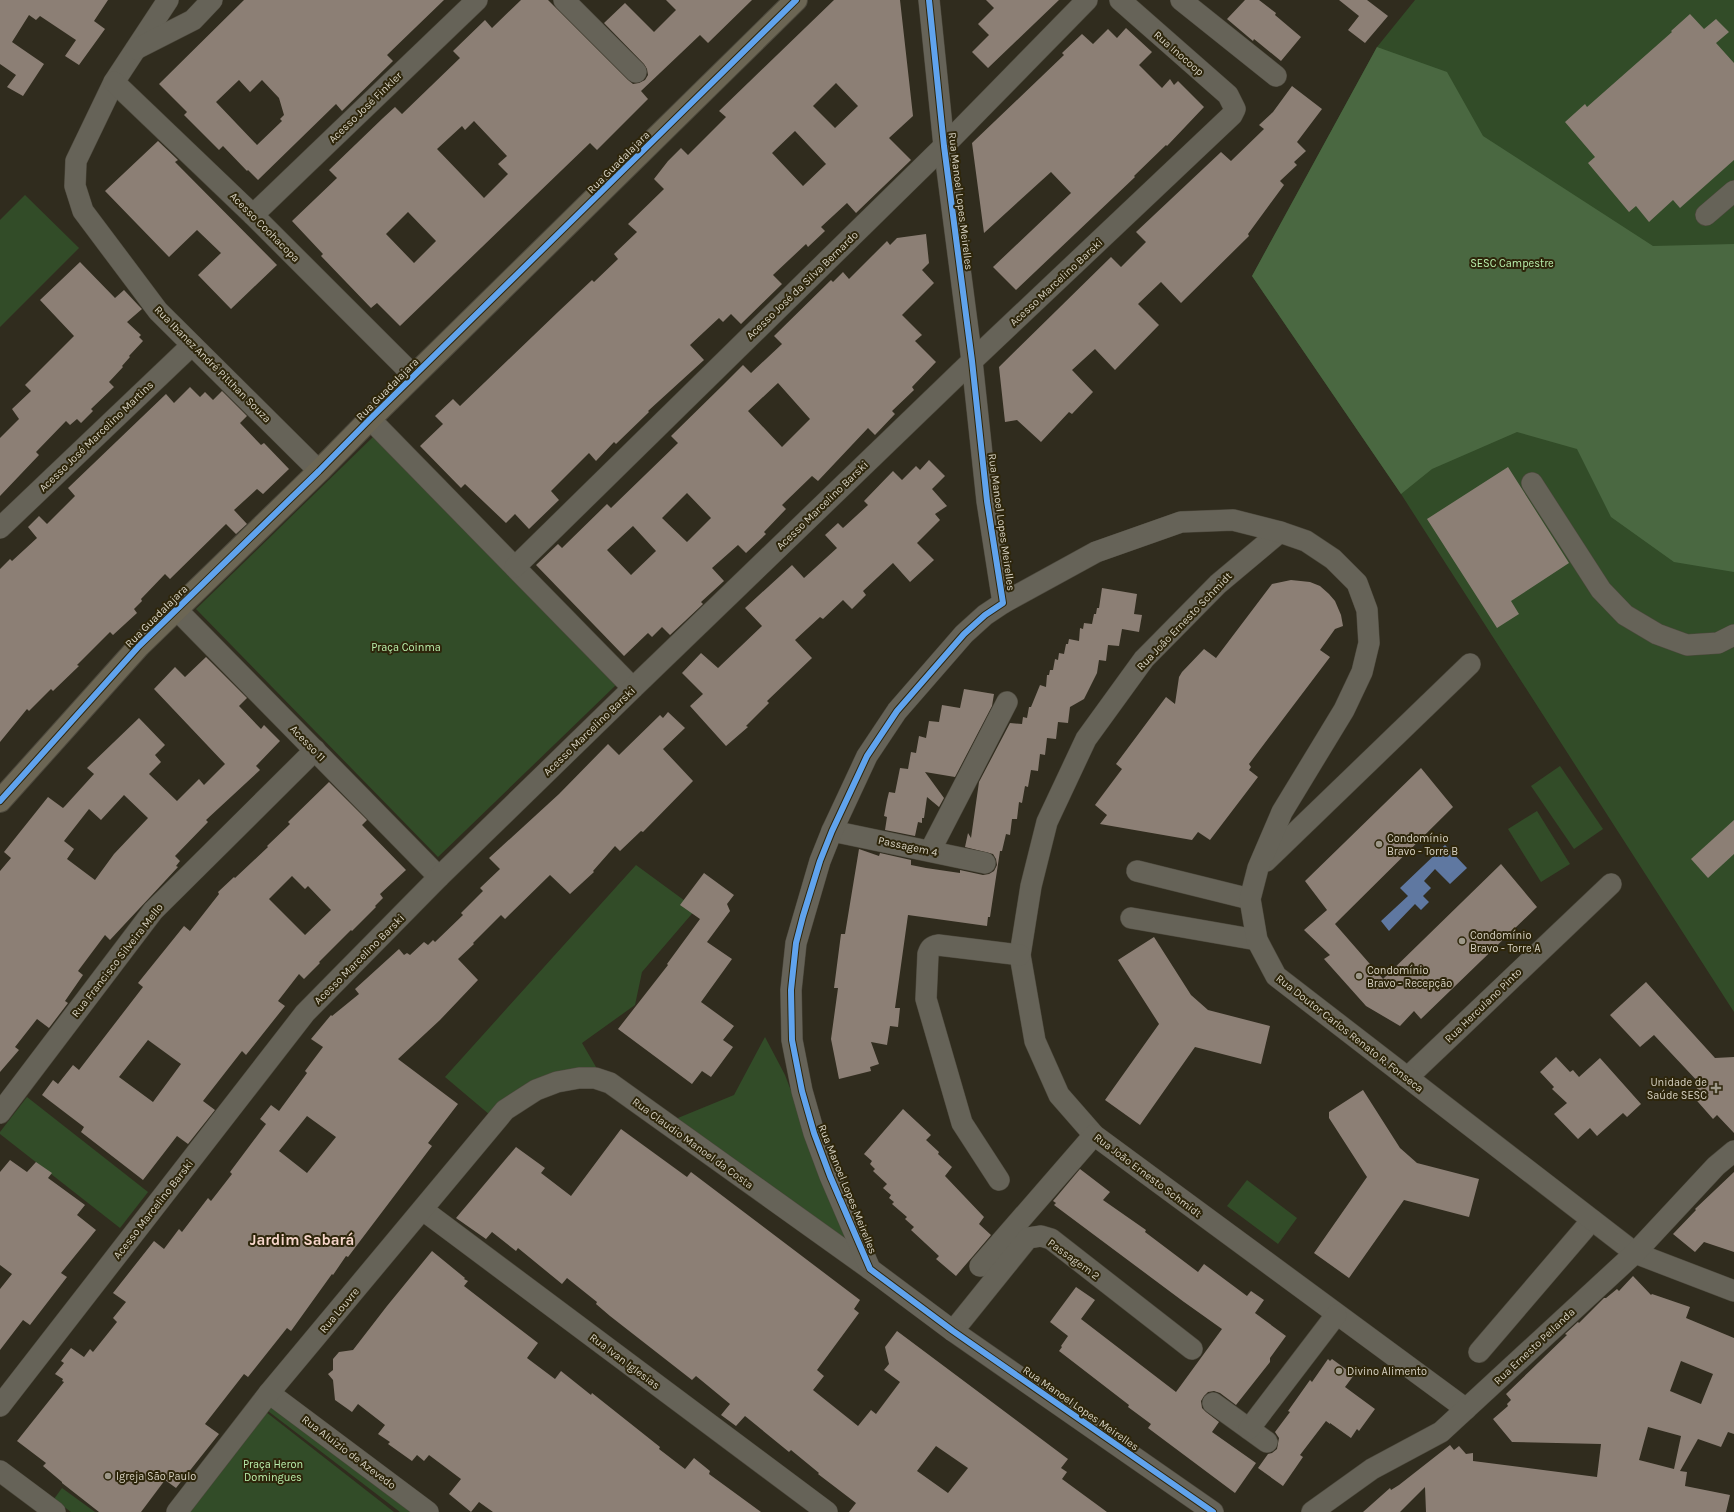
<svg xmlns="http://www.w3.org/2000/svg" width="1734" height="1512" font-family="Karla,sans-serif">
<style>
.green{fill:#324c28}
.forest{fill:#4a6841}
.water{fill:#5f78a1}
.building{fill:#8c7f75;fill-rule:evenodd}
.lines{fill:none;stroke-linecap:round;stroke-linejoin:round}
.minor-casing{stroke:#4d493d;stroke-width:22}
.major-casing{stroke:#4d493d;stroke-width:24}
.minor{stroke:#666358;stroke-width:21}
.major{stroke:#6c6654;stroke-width:22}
.cycleway-casing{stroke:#2e260b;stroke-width:8}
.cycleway{stroke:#60a3ed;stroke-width:6}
.poi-dot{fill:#9d9889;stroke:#2e260b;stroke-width:1.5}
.labels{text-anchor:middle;stroke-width:4;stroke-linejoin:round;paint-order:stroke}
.street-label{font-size:11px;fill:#d7d2c3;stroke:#2e260b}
.park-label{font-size:11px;fill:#bbf2ae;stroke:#2e260b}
.poi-label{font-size:11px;fill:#d7d2c3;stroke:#2e260b;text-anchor:start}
.district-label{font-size:15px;font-weight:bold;fill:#f8d7cc;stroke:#2e260b}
</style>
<rect width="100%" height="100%" fill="#302c1e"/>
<!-- green -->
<g class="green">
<path d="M1415 0H1734V1012L1401 494 1252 276 1377 47Z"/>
<path d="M25 195 79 248 0 327V220Z"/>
<path d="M374 436 616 685 438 857 196 609Z"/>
<path d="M1560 766 1603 829 1574 849 1531 786Z"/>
<path d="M1537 811 1570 864 1541 882 1508 829Z"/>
<path d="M636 865 696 909 642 972 635 1005 582 1043 596 1067 490 1115 445 1077Z"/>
<path d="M765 1037 785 1075 850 1246 673 1120 734 1095Z"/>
<path d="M27 1097 148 1192 120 1228 0 1134V1132Z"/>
<path d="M1247 1180 1297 1218 1278 1244 1227 1206Z"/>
<path d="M273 1405 418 1512H400L268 1411Z"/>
<path d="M266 1412 394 1512H188Z"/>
<path d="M62 1488 95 1512H71L54 1499Z"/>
</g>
<!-- forest -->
<path class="forest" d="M1377 47 1447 72 1483 136 1653 246 1734 244V572L1674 562 1611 517 1577 449 1517 432 1432 469 1401 494 1252 276Z"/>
<!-- water -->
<path class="water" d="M1445 845 1467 868 1450 884 1435 869 1424 881 1431 888 1423 896 1429 902 1421 910 1415 904 1389 931 1381 921 1408 896 1400 888Z"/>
<!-- building -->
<g class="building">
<path d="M0 0H108L94 21 105 29 79 65 65 56 76 40 40 16 36 20 29 15 12 42 44 64 23 96 7 87 16 75 0 64Z"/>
<path d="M244 0H444L387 55 393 61 342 111 336 104 258 180 248 170 247 171 223 146 219 150 184 115 187 112 159 84ZM239 80 250 92 262 80 279 98 284 115 280 119 282 121 257 145 216 102Z"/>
<path d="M521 0H548L628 80 633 84 639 83 645 80 648 75 647 69 644 64 604 23 625 3 654 32 676 10 666 0H752L708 43 700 35 641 91 648 99 597 150 590 143 400 326 377 303 371 308 321 256 323 254 292 221 337 178 329 170 383 118 395 107 402 114 460 58 453 51 485 20 492 28ZM474 121 507 156 498 164 508 174 484 198 437 149 462 126 465 130ZM408 212 436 241 414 263 386 234Z"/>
<path d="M834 0H900L913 116 889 138 911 160 856 213 847 203 821 227 825 231 808 247 806 244 773 275 782 284 741 324 731 314 723 322 719 318 690 345 704 360 648 411 649 412 616 444 614 442 596 461 589 453 551 491 559 500 529 529 515 514 506 523 465 484 461 488 420 446 443 424 435 416 453 399 460 406 558 312 592 280 594 282 618 259 614 254 637 232 628 224 664 189 654 179 668 161 681 148 688 155 726 117 719 111ZM836 83 858 106 835 128 813 106ZM795 131 826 164 803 186 772 153Z"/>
<path d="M986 0H1059L988 68 972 52 989 35 978 24 994 8Z"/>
<path d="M1245 0H1259L1276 13 1275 15 1301 37 1281 61 1254 39 1253 41 1227 19Z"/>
<path d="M1339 0H1367L1388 16 1365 43 1348 30 1359 16Z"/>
<path d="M1690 14 1704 29 1716 19 1729 32 1716 43 1734 63V160L1680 208 1673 200 1649 222 1636 206 1629 212 1588 163 1595 157 1565 122 1585 104 1587 107 1672 32 1671 31Z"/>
<path d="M1126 28 1152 52 1139 65 1162 88 1170 79 1174 85 1178 81 1204 107 1167 146 1166 145 1134 176 1135 177 1016 290 993 267 1071 193 1051 172 984 233 972 143 1064 55 1062 53 1082 34 1093 44 1108 29 1117 38Z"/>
<path d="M1292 86 1322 109 1297 142 1306 151 1294 162 1297 165 1280 181 1284 185 1248 234 1249 236 1181 303 1161 282 1138 304 1159 325 1115 370 1095 349 1072 370 1093 392 1072 414 1069 412 1041 442 1017 420 1005 422 999 367 1111 257 1121 267 1146 242 1136 232 1221 152 1231 161 1264 129 1259 125 1273 112Z"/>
<path d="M158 141 178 160 175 162 277 265 231 309 198 275 221 253 197 230 169 257 105 191Z"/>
<path d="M926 234 929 263 922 270 934 283 902 315 922 335 915 341 936 362 912 387 914 390 892 411 895 414 875 435 868 428 818 481 812 476 782 505 786 509 764 532 766 534 746 553 738 545 712 568 724 581 701 602 703 604 685 621 670 635 662 627 652 637 648 633 624 656 536 565 558 544 562 548 607 504 611 508 678 443 671 436 723 385 743 365 751 373 782 344 774 336 831 280 833 282 843 272 849 279 887 241 890 245 897 238ZM778 383 810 419 782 447 748 411ZM687 493 711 518 687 542 662 518ZM633 526 656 551 631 575 607 550Z"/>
<path d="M80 262 115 298 124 290 139 306 142 309 127 322 141 335 139 337 143 341 129 356 130 357 122 366 123 367 109 382 114 387 91 409 93 411 81 423 77 419 70 425 66 421 36 452 39 455 0 496V438L19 419 12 409 31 391 25 385 74 336 40 300Z"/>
<path d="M190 387 200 397 205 392 213 400 222 391 247 416 240 423 261 445 264 443 289 469 263 494 257 489 234 510 247 524 236 534 226 524 170 579 165 574 141 599 142 601 134 609 137 613 113 635 110 632 77 665 79 666 53 691 51 689 29 711 27 709 0 742V569L10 559 12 561 37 538 28 527 39 516 47 524 75 496 68 488 166 394 174 403Z"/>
<path d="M929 460 945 476 932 489 947 506 935 514 940 520 917 543 934 560 910 582 893 563 863 591 866 595 852 609 843 600 823 619 820 617 795 640 812 658 767 701 769 703 746 726 748 727 726 746 690 706 703 694 682 673 701 653 718 668 762 626 745 608 792 565 804 578 837 548 825 535 838 523 843 528 868 505 864 501 893 471 902 480 916 466 920 470Z"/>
<path d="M1508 467 1569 563 1511 601 1519 614 1497 628 1427 519Z"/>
<path d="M1291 580 1310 582 1320 586 1329 594 1335 601 1341 615 1343 626 1335 629 1320 650 1330 657 1249 764 1251 767 1249 770 1258 777 1210 840 1198 832 1192 840 1100 824 1107 815 1095 805 1122 769 1116 764 1166 697 1175 704 1179 677 1182 672 1204 649 1216 658 1272 584Z"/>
<path d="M1102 588 1137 594 1134 614 1142 615 1139 632 1122 629 1119 646 1108 645 1106 661 1099 660 1097 673 1084 699 1070 707 1068 723 1058 722 1056 739 1047 738 1045 755 1040 754 1038 771 1031 770 1028 787 1025 786 1022 803 1019 802 1017 819H1012L1010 835 1006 834 1002 851H1000L990 917H988L987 926 908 915 895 1008H900L898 1027 890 1026 887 1045 871 1042 879 1064 870 1067 871 1071 839 1079 831 1039 838 988H834L841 934H845L859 849 879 856 880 853 911 860V865L926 868 960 873V870L983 875 989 874 994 871 997 865 996 859 993 854 965 847 968 833 971 838 979 782 1010 723 1022 724 1023 717 1027 718 1029 707H1031L1040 685 1046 687 1047 675H1049L1050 670H1053L1055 659 1058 660 1059 653 1064 654 1066 644H1068L1069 639 1079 641 1080 628 1083 629 1084 623 1092 624 1094 614H1096L1097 608H1099Z"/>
<path d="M206 657 247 698 239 706 261 729 264 725 280 741 256 766 260 770 206 820 208 822 175 856 180 861 176 866 178 867 110 940 105 935 78 971 83 975 65 1001 68 1003 49 1028 37 1019 15 1047 19 1050 0 1072V871L11 858 4 852 48 797 63 808 65 806 94 774 87 768 139 718 165 745 155 755 161 762 149 774 177 801 199 779 204 785 225 764 154 689 175 667 185 677ZM124 795 148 818 114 854 95 880 67 859 74 849 64 841 89 809 101 820Z"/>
<path d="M964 689 994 694 992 706 955 777 925 772 944 798 939 807 927 797 924 818H922V823L918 822 915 836 885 830 887 817 884 816 887 800 889 792 895 793 900 768 908 769 911 752 916 753 919 736 926 738 929 721 939 722 942 705 960 708Z"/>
<path d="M668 712 685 728 663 749 693 781 643 832 641 831 620 851 615 846 593 871 594 872 570 894 550 875 505 919 501 915 473 943 474 944 458 959 478 980 440 1020 398 1059 458 1104 428 1143 432 1146 348 1257 346 1256 333 1275 332 1274 291 1331 287 1328 248 1377 244 1374 205 1424 219 1434 176 1488 165 1480 141 1512H99L62 1483V1482L43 1466 46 1463 17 1441 64 1382 62 1381 63 1379 55 1374 64 1363 61 1361 71 1348 84 1357 90 1349 93 1352 117 1322 113 1318 126 1302 113 1293 154 1241 164 1249 179 1229 182 1232 208 1198 211 1201 232 1174 230 1172 266 1124 260 1119 271 1105 279 1111 307 1073 305 1071 323 1047 311 1039 331 1015 332 1016 359 994 355 989 399 949 404 955 407 953 410 955 424 942 428 945 433 940 435 942 463 915 461 913 483 891 480 888 500 869 489 858 559 794 608 744 619 755 660 715 663 718ZM307 1116 336 1137 307 1173 279 1151Z"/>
<path d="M1421 768 1453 807 1335 924 1383 979 1501 864 1537 907 1421 1019 1414 1011 1400 1026 1366 1006 1324 959 1330 955 1304 930 1327 910 1305 881Z"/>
<path d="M329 782 367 820 362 825 406 870 380 894 383 898 375 906 376 907 352 931 351 930 319 962 320 963 304 979 299 974 278 1001 285 1006 246 1055 242 1051 203 1101 215 1110 188 1144 177 1136 143 1180 81 1132 84 1127 42 1095 53 1080 58 1084 73 1065 79 1070 143 987 138 983 184 926 190 931 219 894 218 892 234 877 235 878 268 847 267 846 290 824 288 822ZM292 876 305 889 308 886 331 910 305 935 269 899ZM148 1040 181 1064 153 1102 119 1077Z"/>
<path d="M1734 820V854L1708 878 1691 859Z"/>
<path d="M704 873 734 895 727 904 730 911 707 942 732 959 701 1002 734 1026 723 1040 733 1047 711 1077 702 1071 692 1084 618 1029 668 965 667 964 700 919 680 905Z"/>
<path d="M1154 937 1191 995 1208 1010 1270 1026 1261 1064 1195 1047 1140 1125 1105 1100 1159 1024 1118 960Z"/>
<path d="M1646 982 1715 1058 1734 1057V1133L1717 1115 1713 1119 1691 1094 1701 1085 1654 1035 1640 1047 1610 1015Z"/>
<path d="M1556 1057 1570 1072 1573 1070 1579 1077 1600 1058 1641 1104 1627 1117 1623 1113 1597 1136 1590 1128 1578 1139 1554 1114 1567 1103 1552 1089 1554 1087 1540 1072Z"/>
<path d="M1363 1090 1400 1148 1417 1163 1479 1179 1469 1217 1404 1200 1349 1278 1314 1253 1367 1177 1329 1118V1112Z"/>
<path d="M903 1109 931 1135 926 1140 939 1152 938 1154 952 1167 945 1176 984 1217 979 1224 991 1235 956 1276 936 1259 939 1256 911 1230 914 1227 905 1219 907 1217 892 1204 894 1202 889 1198 891 1195 883 1188 887 1184 873 1171 875 1169 870 1164 872 1161 864 1154Z"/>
<path d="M621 1129 687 1177 691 1172 860 1300 854 1309 859 1313 817 1370 824 1376 813 1390 858 1426 871 1410 876 1414 900 1382 884 1370 889 1364 885 1347 897 1331 1068 1459 1061 1468 1067 1472 1062 1479 1107 1512H849L856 1503 818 1474 819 1473 791 1450 789 1452 745 1416 736 1426 721 1415 730 1404 696 1376 692 1380 610 1316 596 1304 597 1302 567 1278 562 1284 518 1248 516 1251 492 1232 486 1239 456 1218 516 1147 545 1168 541 1173 571 1196ZM936 1446 968 1468 948 1493 917 1471Z"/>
<path d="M10 1160 27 1172 36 1162 52 1173 48 1178 85 1205 77 1215 96 1230 61 1273 67 1277 30 1325 23 1320 0 1350V1289L12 1274 0 1265V1172Z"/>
<path d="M1080 1169 1110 1192 1103 1200 1146 1230 1145 1232 1198 1272 1204 1264 1247 1296 1251 1291 1264 1300 1255 1313 1286 1336 1270 1358V1362L1236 1405 1220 1393 1214 1391 1208 1392 1204 1396 1201 1401 1202 1408 1206 1412 1219 1422 1212 1432 1256 1463 1235 1493 1148 1428 1151 1424 1128 1407 1129 1405 1059 1351 1062 1347 1061 1346 1068 1336 1050 1322 1076 1287 1095 1300 1081 1319 1176 1392 1222 1329 1184 1302 1054 1205 1056 1203 1053 1201Z"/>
<path d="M1734 1172V1252L1704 1242 1695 1252 1673 1234 1696 1210 1695 1209Z"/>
<path d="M432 1251 465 1278 464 1279 468 1281 464 1286 538 1343 527 1358 555 1379 561 1371 591 1395 592 1393 660 1447 659 1449 685 1469 694 1458 710 1471 709 1474 761 1512H493L479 1502 471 1512 449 1494 461 1479 429 1455 424 1461 417 1455 412 1461 388 1444 390 1442 378 1434 385 1425 358 1404 352 1412 335 1400 333 1380 328 1374 333 1370V1359L339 1352 353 1350 387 1306Z"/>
<path d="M1633 1276 1651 1295 1652 1294 1690 1307 1686 1318 1734 1338V1434L1728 1432 1721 1447 1698 1439 1680 1471 1687 1472 1685 1486 1730 1495 1726 1512H1426L1425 1487 1400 1512H1363L1390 1488 1391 1490 1399 1485 1450 1445 1454 1450 1459 1446 1466 1454 1473 1453V1461L1597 1477 1601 1444 1512 1442 1493 1419 1508 1406 1507 1404 1511 1400 1506 1394 1567 1335 1565 1334 1578 1322 1579 1323 1604 1298H1606L1617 1289 1619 1291ZM1681 1361 1713 1374 1701 1404 1670 1391ZM1648 1427 1681 1436 1674 1469 1639 1460Z"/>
<path d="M1328 1359 1330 1361 1332 1359 1354 1375 1345 1387 1375 1409 1359 1431 1357 1429 1351 1438 1330 1423V1424L1326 1421 1300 1455 1303 1457 1283 1486 1258 1468 1268 1454 1272 1453 1277 1449 1279 1438 1275 1432 1290 1412 1288 1411 1310 1380 1312 1382Z"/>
</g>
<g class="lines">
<!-- minor casing -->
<g class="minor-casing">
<g id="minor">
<path d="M168 0 114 82 76 161 75 186 83 211 158 311 319 471"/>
<path d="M564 0 636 72"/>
<path d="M929 0 944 146 972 361 987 501 1003 603"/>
<path d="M1181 0 1276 76"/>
<path d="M136 49 193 20 212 0"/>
<path d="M114 82 253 215 414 376"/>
<path d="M253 215 477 0"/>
<path d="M1706 215 1734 191"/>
<path d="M370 419 633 688"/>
<path d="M1532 483 1601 590 1625 615 1657 634 1687 645 1718 643 1734 635"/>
<path d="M0 528 192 345"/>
<path d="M1280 532 1218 584 1144 659 1086 739 1047 822 1031 886 1020 955 1035 1041 1059 1095 1094 1135 1466 1409"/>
<path d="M515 567 944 146 1087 0"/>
<path d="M176 609 439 877"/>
<path d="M832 831 985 863"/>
<path d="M930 851 1007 702"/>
<path d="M1266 861 1470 664"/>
<path d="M1137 871 1250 899"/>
<path d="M1131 918 1257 940"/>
<path d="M1408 1077 1611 884"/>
<path d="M0 1113 153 911 315 750"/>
<path d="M999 1180 962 1123 926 999 928 954C930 948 932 946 938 945L1020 955"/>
<path d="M423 1210 827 1512"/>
<path d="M980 1266 1094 1135"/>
<path d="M953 1331 1028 1238 1041 1236 1051 1239 1192 1349"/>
<path d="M1479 1352 1592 1220"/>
<path d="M269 1393 428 1512"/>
<path d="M1213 1403 1267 1442"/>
<path d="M0 1406 305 1013 439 877 633 688 972 361 1232 115 1235 109 1228 95 1120 0"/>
<path d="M1249 1429 1336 1315"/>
<path d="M0 1471 55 1512"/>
<path d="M177 1512 269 1393 505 1110 536 1090 557 1082 579 1078H595L610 1083 870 1269"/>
<path d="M1213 1512 953 1331 870 1269 830 1176 814 1133 802 1091 792 1040 791 990 796 943 820 861 832 831 867 756 897 711 964 634 985 615 1003 603 1096 552 1181 522 1233 520 1280 532 1306 541 1333 559 1357 583 1367 610 1369 643 1362 672 1344 710 1282 812 1258 868 1250 899 1257 940 1276 976 1635 1253 1734 1291"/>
<path d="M1312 1512 1372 1469 1441 1432 1635 1253 1716 1166 1734 1151"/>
</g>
</g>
<!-- major casing -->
<g class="major-casing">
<path id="major" d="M0 801 139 646 319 471 370 419 796 0"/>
</g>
<!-- minor -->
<use href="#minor" class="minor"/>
<!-- major -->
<use href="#major" class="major"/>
<!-- cycleway casing -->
<g class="cycleway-casing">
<g id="cycleway">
<path d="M929 0 944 146 972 361 987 501 1003 603 985 615 964 634 897 711 867 756 832 831 820 861 803 916 796 943 791 990 792 1040 802 1091 814 1133 830 1176 870 1269 953 1331 1213 1512"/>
<path d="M0 801 139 646 319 471 370 419 796 0"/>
</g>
</g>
<!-- cycleway -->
<use href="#cycleway" class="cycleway"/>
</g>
<!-- markers -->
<g class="poi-dot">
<circle cx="1379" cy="844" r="4"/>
<circle cx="1462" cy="941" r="4"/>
<circle cx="1359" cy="976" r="4"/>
<path d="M1714 1082h4v4h4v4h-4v4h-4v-4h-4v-4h4z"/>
<circle cx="1339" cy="1371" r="4"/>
<circle cx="108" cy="1476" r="4"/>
</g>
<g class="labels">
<!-- street labels -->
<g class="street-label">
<text transform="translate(1179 53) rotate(41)" y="4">Rua Inocoop</text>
<text transform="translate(365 107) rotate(-44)" y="4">Acesso José Finkler</text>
<text transform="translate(618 162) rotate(-45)" y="4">Rua Guadalajara</text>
<text transform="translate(961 201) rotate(83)" y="4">Rua Manoel Lopes Meirelles</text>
<text transform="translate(265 227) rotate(45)" y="4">Acesso Coohacopa</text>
<text transform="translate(1056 282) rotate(-43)" y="4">Acesso Marcelino Barski</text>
<text transform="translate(802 285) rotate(-44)" y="4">Acesso José da Silva Bernardo</text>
<text transform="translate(213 364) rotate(45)" y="4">Rua Ibanez André Pitthan Souza</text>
<text transform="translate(387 389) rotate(-45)" y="4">Rua Guadalajara</text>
<text transform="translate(96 436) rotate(-44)" y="4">Acesso José Marcelino Martins</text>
<text transform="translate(822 505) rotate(-44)" y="4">Acesso Marcelino Barski</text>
<text transform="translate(1002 522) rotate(82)" y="4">Rua Manoel Lopes Meirelles</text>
<text transform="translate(156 616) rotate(-45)" y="4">Rua Guadalajara</text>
<text transform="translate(1184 621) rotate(-46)" y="4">Rua João Ernesto Schmidt</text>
<text transform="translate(589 731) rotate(-44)" y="4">Acesso Marcelino Barski</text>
<text transform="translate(308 743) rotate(46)" y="4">Acesso 11</text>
<text transform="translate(908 846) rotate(12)" y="4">Passagem 4</text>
<text transform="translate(359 959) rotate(-45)" y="4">Acesso Marcelino Barski</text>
<text transform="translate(117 960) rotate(-52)" y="4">Rua Francisco Silveira Mello</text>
<text transform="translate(1483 1005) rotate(-44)" y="4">Rua Herculano Pinto</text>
<text transform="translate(1350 1033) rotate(38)" y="4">Rua Doutor Carlos Renato R. Fonseca</text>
<text transform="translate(693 1143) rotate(36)" y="4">Rua Claudio Manoel da Costa</text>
<text transform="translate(1148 1175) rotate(37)" y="4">Rua João Ernesto Schmidt</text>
<text transform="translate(848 1189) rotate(68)" y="4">Rua Manoel Lopes Meirelles</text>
<text transform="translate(153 1209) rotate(-52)" y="4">Acesso Marcelino Barski</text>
<text transform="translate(1074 1259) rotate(36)" y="4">Passagem 2</text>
<text transform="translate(339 1310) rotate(-50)" y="4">Rua Louvre</text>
<text transform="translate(1534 1346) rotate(-43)" y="4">Rua Ernesto Pellanda</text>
<text transform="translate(625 1361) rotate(37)" y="4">Rua Ivan Iglesias</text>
<text transform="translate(1081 1408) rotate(35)" y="4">Rua Manoel Lopes Meirelles</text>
<text transform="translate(349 1452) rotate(37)" y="4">Rua Aluizio de Azevedo</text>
</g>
<!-- park labels -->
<g class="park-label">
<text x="1512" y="267">SESC Campestre</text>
<text x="406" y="651">Praça Coinma</text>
<text x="273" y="1468">Praça Heron<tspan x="273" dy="13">Domingues</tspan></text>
</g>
<!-- poi labels -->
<g class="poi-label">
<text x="1387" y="842">Condomínio<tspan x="1387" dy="13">Bravo - Torre B</tspan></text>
<text x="1470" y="939">Condomínio<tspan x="1470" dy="13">Bravo - Torre A</tspan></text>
<text x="1367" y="974">Condomínio<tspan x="1367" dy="13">Bravo - Recepção</tspan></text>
<text x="1707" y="1086" text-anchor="end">Unidade de<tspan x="1707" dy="13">Saúde SESC</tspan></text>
<text x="1347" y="1375">Divino Alimento</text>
<text x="116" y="1480">Igreja São Paulo</text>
</g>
<!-- district labels -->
<g class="district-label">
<text x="302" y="1245">Jardim Sabará</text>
</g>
</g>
</svg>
